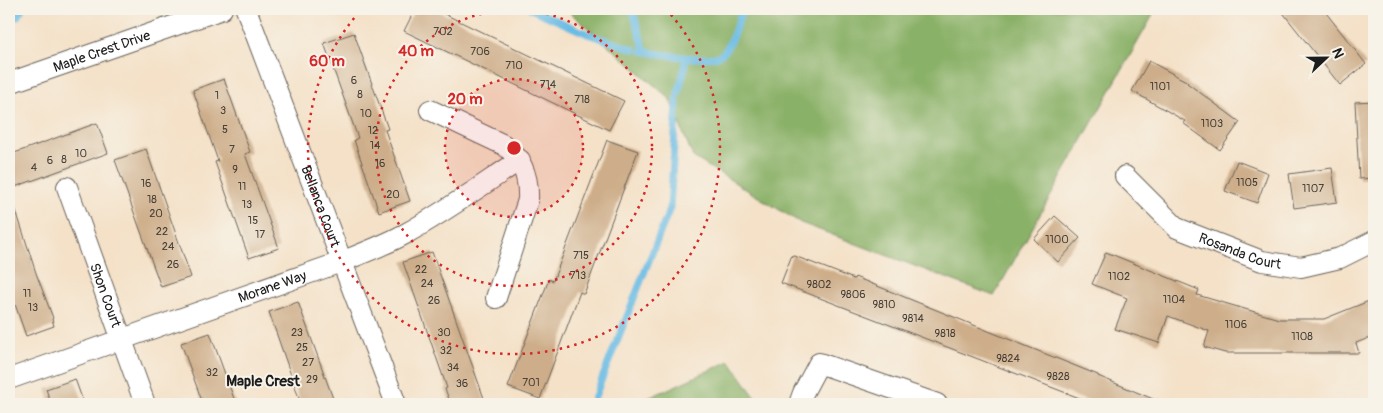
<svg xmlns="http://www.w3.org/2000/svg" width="1383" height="413" font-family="Pangolin,sans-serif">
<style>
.forest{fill:#8ab167;stroke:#536642}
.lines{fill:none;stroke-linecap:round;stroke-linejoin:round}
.stream{stroke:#68bbe4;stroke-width:7}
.building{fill:#ceae8a}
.street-casing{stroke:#686158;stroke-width:22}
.street{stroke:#fff;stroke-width:20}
.ring{fill:none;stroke:#d62828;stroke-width:2.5;stroke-dasharray:2.5 5}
.labels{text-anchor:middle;stroke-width:4;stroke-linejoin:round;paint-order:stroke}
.number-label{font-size:11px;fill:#484038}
.street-label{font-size:14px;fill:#1c1c1c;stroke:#f7f3e8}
.neighbourhood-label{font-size:15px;font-weight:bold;fill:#1c1c1c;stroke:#f7f3e8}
.centre{fill:#d62828;stroke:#f7f3e8;stroke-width:2.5}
.ring-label{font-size:15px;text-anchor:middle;font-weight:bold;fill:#d62828;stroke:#f7f3e8;stroke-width:4;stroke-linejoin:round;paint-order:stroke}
</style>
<rect width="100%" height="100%" fill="#f7f3e8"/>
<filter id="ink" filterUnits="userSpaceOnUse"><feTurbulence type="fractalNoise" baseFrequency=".02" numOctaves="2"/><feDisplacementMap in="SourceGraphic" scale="10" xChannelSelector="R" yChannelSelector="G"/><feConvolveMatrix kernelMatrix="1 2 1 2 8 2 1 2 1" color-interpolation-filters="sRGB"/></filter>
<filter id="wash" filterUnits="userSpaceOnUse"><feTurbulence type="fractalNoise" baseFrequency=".0096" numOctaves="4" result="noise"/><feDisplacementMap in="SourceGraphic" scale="20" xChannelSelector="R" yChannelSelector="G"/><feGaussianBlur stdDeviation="1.12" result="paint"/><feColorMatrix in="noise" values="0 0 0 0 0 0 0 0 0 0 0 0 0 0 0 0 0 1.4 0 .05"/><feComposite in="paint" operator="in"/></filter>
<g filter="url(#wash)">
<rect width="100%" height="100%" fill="#f4e1c8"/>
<!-- forest -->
<g class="forest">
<path d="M566 9H1146L1153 15 994 296 801 223 693 157 669 98Z"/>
<path d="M730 361 760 404H635Z"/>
</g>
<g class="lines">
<!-- stream -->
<g class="stream">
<path d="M531 9 590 35 634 49"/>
<path d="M632 9 645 51"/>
<path d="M17 17 22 9"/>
<path d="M642 51C657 54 710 63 722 54 731 46 738 20 743 9"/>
<path d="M678 94 685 67V58"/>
<path d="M592 404 670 208 677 101"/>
</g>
</g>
<g id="blocks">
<!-- building -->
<g class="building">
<path d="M415 9H434L624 101 609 130 404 31Z"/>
<path d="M1280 9H1323L1366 64 1340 85Z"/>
<path d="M354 33 388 129 385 130 410 201 379 212 354 140 358 138 324 43Z"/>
<path d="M1149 61 1188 82 1187 83 1240 122 1220 150 1183 123 1185 121 1132 91Z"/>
<path d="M224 79 250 152 245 154 279 248 249 258 215 162 218 161 193 90Z"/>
<path d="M1374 101V178L1359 179 1355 102Z"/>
<path d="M97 123 108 153 12 188 9 177V155Z"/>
<path d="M607 140 638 151 584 294 580 292 540 399 508 387 549 279 553 281Z"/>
<path d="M146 149 191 277 161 287 115 160Z"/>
<path d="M1237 161 1268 173 1257 203 1225 191Z"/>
<path d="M1332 168 1337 202 1294 208 1289 174Z"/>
<path d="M12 198 36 273 53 318 52 319 54 326 26 336 9 287V199Z"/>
<path d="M1055 216 1080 238 1058 262 1034 239Z"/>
<path d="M432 252 486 404H451L445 389 447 388 403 262Z"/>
<path d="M1106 252 1199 290 1197 295 1279 319H1324L1374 299V336L1356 343 1359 353H1225L1204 347 1209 331 1168 316 1159 343 1115 329 1127 298 1092 284Z"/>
<path d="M792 255 854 279 855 277 981 328 1098 375V376L1165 404H1095L781 283Z"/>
<path d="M298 302 335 404H301L269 312Z"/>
<path d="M210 333 236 404H203L181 343Z"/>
<path d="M75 379 84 404H51L46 389Z"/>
</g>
</g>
</g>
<g filter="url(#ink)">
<use href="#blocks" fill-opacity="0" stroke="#686158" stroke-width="1"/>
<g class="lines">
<!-- street casing -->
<g class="street-casing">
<g id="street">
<path id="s1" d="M246 9 396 404"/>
<path id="s2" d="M9 83 222 9"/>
<path d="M430 110 504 145C523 159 529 177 528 200L496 298"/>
<path id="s3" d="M1125 176 1177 228 1262 261 1301 267 1340 258 1374 241"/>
<path id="s4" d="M67 187 145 404"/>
<path id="s5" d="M9 379 341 262C363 253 385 245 405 234 445 212 482 185 520 160"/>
<path d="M799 404 803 393 819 363 937 404"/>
</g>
</g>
<!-- street -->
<use href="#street" class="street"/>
</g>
</g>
<!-- distance rings -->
<circle cx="514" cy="148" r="69" fill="#d62828" fill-opacity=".12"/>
<g class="ring">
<circle cx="514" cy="148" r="69"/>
<circle cx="514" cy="148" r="138"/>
<path d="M666 9A206 206 0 1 1 362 9"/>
</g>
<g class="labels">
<!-- number labels -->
<g class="number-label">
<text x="443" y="35">702</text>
<text x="480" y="55">706</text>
<text x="514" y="69">710</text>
<text x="354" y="84">6</text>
<text x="548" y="88">714</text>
<text x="1160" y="90">1101</text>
<text x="360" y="98">8</text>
<text x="217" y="99">1</text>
<text x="582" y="103">718</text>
<text x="223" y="114">3</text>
<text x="366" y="117">10</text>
<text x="1212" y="127">1103</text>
<text x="225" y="133">5</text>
<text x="373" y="134">12</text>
<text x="375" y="149">14</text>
<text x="232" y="153">7</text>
<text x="81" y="157">10</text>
<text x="64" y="163">8</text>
<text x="50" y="164">6</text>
<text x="380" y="167">16</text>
<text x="34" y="171">4</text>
<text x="235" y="173">9</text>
<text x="1247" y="186">1105</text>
<text x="146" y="187">16</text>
<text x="242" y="190">11</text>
<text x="1313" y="192">1107</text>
<text x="393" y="198">20</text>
<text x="152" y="203">18</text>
<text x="247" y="208">13</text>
<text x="156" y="217">20</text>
<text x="253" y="224">15</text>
<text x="162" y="235">22</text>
<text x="260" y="238">17</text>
<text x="1057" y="243">1100</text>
<text x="168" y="250">24</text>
<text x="581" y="259">715</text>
<text x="173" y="268">26</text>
<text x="421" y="273">22</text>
<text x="578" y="279">713</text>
<text x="1119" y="280">1102</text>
<text x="427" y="287">24</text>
<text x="819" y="288">9802</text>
<text x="27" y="297">11</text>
<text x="853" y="298">9806</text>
<text x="1174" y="303">1104</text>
<text x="434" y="304">26</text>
<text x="884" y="308">9810</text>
<text x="33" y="311">13</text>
<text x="913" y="322">9814</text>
<text x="1236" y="328">1106</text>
<text x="297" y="336">23</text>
<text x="444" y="336">30</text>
<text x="945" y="337">9818</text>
<text x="1302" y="340">1108</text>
<text x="302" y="351">25</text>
<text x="446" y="354">32</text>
<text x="1008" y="362">9824</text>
<text x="308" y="366">27</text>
<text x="453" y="371">34</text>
<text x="212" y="376">32</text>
<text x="1058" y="380">9828</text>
<text x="312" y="383">29</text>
<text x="531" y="386">701</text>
<text x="462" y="387">36</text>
</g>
<!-- street labels -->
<g class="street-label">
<text dy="5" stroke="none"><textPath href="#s2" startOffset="98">Maple Crest Drive</textPath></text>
<text dy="5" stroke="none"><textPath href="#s1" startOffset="211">Bellanca Court</textPath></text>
<text dy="5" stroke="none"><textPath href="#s3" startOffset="141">Rosanda Court</textPath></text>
<text dy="5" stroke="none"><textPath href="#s5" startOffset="279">Morane Way</textPath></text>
<text dy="5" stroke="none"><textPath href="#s4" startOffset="115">Shon Court</textPath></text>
</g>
<!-- neighbourhood labels -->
<g class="neighbourhood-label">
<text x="263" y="386">Maple Crest</text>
</g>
</g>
<circle cx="514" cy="148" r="8" class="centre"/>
<g class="ring-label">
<text x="416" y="56">40 m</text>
<text x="327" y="66">60 m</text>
<text x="465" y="104">20 m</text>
</g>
<!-- margin -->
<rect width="1383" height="413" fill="none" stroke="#f7f3e8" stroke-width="30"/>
<!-- north arrow -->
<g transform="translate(1326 58) rotate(68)" stroke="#f7f3e8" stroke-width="4" paint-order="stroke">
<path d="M0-4L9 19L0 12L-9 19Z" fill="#1c1c1c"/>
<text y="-8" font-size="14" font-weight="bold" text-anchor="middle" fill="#1c1c1c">N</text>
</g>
</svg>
